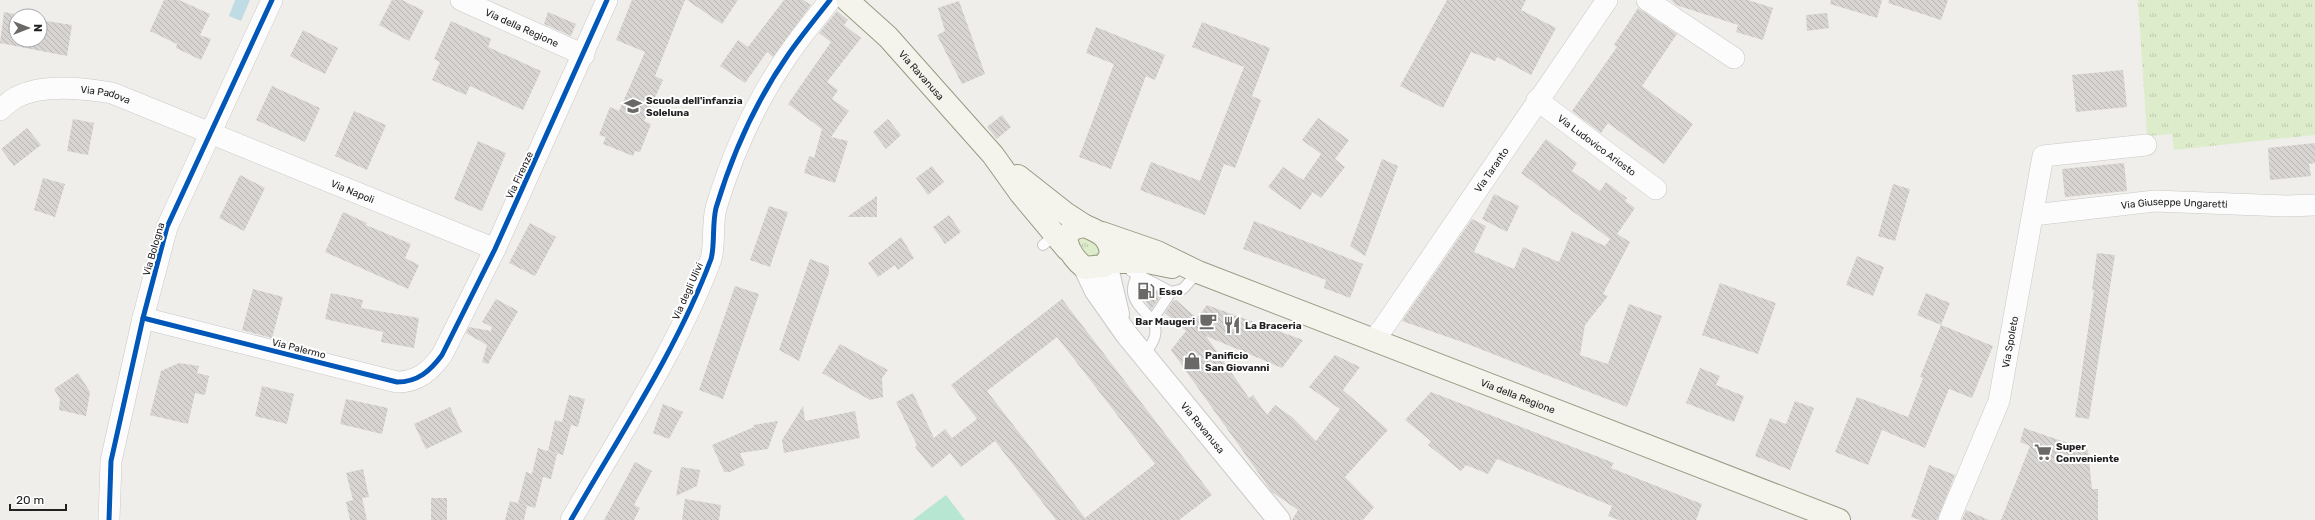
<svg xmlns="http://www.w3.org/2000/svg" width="2315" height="520" font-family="Rubik,sans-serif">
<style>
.grass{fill:url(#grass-tufts)}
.pitch{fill:#b7e6d2}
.water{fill:#bfdbe3}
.building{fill:url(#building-back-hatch);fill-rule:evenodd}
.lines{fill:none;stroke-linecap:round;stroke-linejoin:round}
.service-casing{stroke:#c9c8c7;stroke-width:12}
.minor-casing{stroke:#c9c8c7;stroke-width:22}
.tertiary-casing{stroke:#c9c8c7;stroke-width:24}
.secondary-casing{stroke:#999a82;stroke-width:24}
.service{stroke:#fdfcfc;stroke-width:10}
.minor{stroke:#fdfcfc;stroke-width:21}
.tertiary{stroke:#fdfcfc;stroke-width:22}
.secondary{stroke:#f4f4ed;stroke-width:22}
.cycleway-casing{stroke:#fff;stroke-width:8}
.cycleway{stroke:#0057b8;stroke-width:5}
.labels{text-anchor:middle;stroke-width:4;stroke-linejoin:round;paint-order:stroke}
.street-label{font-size:10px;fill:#222;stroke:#fff}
.poi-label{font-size:10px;font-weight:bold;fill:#222;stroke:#fff;text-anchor:start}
</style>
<defs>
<pattern id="grass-tufts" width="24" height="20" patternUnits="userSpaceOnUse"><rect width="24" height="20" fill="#ddeccb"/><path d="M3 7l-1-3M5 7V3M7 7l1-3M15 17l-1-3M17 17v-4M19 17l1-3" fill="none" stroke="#bdcaae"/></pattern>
<pattern id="building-back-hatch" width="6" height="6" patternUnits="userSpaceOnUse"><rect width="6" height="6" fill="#d7d4d2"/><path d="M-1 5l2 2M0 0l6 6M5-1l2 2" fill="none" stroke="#b8b6b4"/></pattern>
</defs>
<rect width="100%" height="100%" fill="#f0eeeb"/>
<!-- grass -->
<g class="grass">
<path d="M2138 0H2315V135L2174 150 2172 134 2147 136Z"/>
<path d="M1076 234 1097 242 1101 257 1087 259 1074 238Z"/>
</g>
<!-- pitch -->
<path class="pitch" d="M946 495 965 520H913Z"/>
<!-- water -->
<path class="water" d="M235 0H250L241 21 229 16Z"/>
<!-- building -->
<g class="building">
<path d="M164 0H179L210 14 200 35 211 39 201 60 176 48 177 44 150 31Z"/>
<path d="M392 0H402L424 11 409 41 379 25Z"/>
<path d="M632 0H685L655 76 663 80 644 121 651 124 640 152 635 151 633 156 603 144 606 137 599 135 610 107 619 111 645 52 616 40Z"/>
<path d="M687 0H738L722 24Z"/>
<path d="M784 0H803L811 5 773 57 767 52 745 83 720 66 738 40 748 47Z"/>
<path d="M1447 0H1526L1521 10 1556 28 1531 75 1497 57 1495 61 1471 52 1443 108 1400 86Z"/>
<path d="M1671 0H1748L1773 8 1763 40 1736 32 1738 25 1676 5Z"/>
<path d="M1831 0H1882L1877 18 1830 4Z"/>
<path d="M1889 0H1948L1941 20 1888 3Z"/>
<path d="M959 1 985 74 962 84 937 35 945 31 938 8Z"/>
<path d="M1638 8 1677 34 1642 86 1693 124 1664 164 1608 123 1601 133 1572 111 1617 47 1614 45Z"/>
<path d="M837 11 848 20 844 25 861 38 827 82 838 90 832 99 849 111 831 137 848 141 835 183 804 173 809 156 814 158 822 129 788 104 831 42 819 33Z"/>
<path d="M4 12 25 16H16V40H40V20L72 25 67 56 0 43Z"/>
<path d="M548 12 576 24 571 36 544 24Z"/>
<path d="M1827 13 1829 28 1807 31 1806 15Z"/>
<path d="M451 21 491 39 488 47 541 71 523 110 470 86 466 95 432 80 440 62 434 59Z"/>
<path d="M1202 22 1270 48 1252 96 1261 100 1235 168 1224 164 1205 215 1140 190 1151 162 1200 181 1244 67 1192 47Z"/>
<path d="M1096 27 1165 55 1155 80 1146 76 1111 169 1079 157 1114 64 1086 53Z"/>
<path d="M303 30 338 48 325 74 290 56Z"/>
<path d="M2123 70 2127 107 2076 112 2072 75Z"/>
<path d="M272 86 320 108 305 142 256 120Z"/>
<path d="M354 111 386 125 367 170 335 156Z"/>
<path d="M1002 115 1011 127 997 139 987 127Z"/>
<path d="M1318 118 1349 140 1335 159 1345 167 1321 198 1313 192 1300 210 1268 187 1283 167 1303 180 1321 154 1302 140Z"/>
<path d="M73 119 94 123 88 155 67 151Z"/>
<path d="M888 119 901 135 886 149 873 132Z"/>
<path d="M27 128 41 145 14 166 1 149Z"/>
<path d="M1546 139 1577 163 1572 171 1600 191 1606 182 1627 198 1625 201 1635 208 1617 234 1630 242 1603 294 1608 296 1585 325 1580 355 1608 364 1629 304 1662 316 1627 407 1465 343 1402 321 1472 219 1486 226 1474 252 1514 269 1523 247 1559 262 1572 231 1605 246 1610 239 1521 173Z"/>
<path d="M478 141 506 153 482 211 454 199Z"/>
<path d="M2315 143V163L2309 164 2311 176 2270 180 2268 148Z"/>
<path d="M1382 159 1398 166 1365 256 1350 246Z"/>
<path d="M2124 163 2127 191 2065 197 2062 169Z"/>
<path d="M932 166 944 182 928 195 916 178Z"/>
<path d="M240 175 265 188 244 231 219 218Z"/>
<path d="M43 178 65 184 55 217 34 210Z"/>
<path d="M1893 184 1910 189 1895 241 1878 236Z"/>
<path d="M1494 194 1519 206 1507 232 1482 219Z"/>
<path d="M877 196V217H847Z"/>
<path d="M769 206 788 212 770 267 750 260Z"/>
<path d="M343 212 367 223 366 225 411 244 405 258 419 265 408 289 325 252Z"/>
<path d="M949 215 961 232 945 244 933 227Z"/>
<path d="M1254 221 1363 264 1350 298 1324 288 1326 280 1243 249Z"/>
<path d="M530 223 556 237 535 276 509 263Z"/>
<path d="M901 237 914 258 898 270 895 265 878 277 868 263Z"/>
<path d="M2097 253 2115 255 2089 419 2075 417 2094 290H2092Z"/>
<path d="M1857 256 1884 267 1873 296 1846 285Z"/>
<path d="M810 259 829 266V272L799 361 779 350Z"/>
<path d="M1720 283 1776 303 1758 354 1702 335Z"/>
<path d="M1141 284 1162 294 1151 310 1140 293Z"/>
<path d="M735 286 759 294 723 399 699 390Z"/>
<path d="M253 289 283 297 272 338 242 330Z"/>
<path d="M331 293 363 300 361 308 419 318 414 348 381 342 383 332 325 319Z"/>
<path d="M1926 293 1950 303 1941 325 1917 315Z"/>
<path d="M496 299 518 311 488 364 482 362 487 345 466 333 469 327 491 331 492 327 482 322Z"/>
<path d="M1062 299 1212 495 1179 520H1056L995 441 961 467 950 453 932 468 915 447 917 445 896 402 913 393 934 438 945 429 952 438 977 419 951 385ZM1057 337 1155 464 1085 518 987 391Z"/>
<path d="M1176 300 1197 318 1207 305 1303 340 1282 368 1206 336 1249 398 1253 395 1267 415 1275 405 1292 417 1316 441 1340 409 1309 387 1335 355 1360 367 1343 390 1388 430 1345 477 1374 507 1363 520H1292L1298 510 1272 492 1171 350 1186 331 1165 313 1173 301Z"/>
<path d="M1941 325 1993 346 1972 398 1949 389 1925 448 1882 430 1868 465 1835 452 1857 397 1908 417 1923 378 1920 377Z"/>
<path d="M840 344 888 370 882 378 883 397 870 400 822 373Z"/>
<path d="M179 363 199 366 197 373 209 376 205 395 195 393 188 424 150 415 161 371Z"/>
<path d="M1700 368 1720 376 1716 385 1744 396 1734 422 1686 403Z"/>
<path d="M78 373 90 392 86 416 59 410 60 399 54 389Z"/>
<path d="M262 386 294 394 287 424 255 416Z"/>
<path d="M1431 392 1614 463 1611 468 1702 504 1696 520H1619L1608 516 1612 506 1497 459 1488 474 1466 465 1461 471 1428 445 1431 441 1405 420Z"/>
<path d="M569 395 585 399 578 427 562 422Z"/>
<path d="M346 399 388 408 382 434 340 424Z"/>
<path d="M1795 401 1814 408 1790 470 1755 456 1770 418 1786 424Z"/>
<path d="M663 404 683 412 669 439 653 433Z"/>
<path d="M803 406 805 421 855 411 860 438 784 453 782 440Z"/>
<path d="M450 407 462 432 426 449 414 424Z"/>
<path d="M555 420 571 425 563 455 548 451Z"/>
<path d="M778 421 768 449 740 453 745 465 730 472H724L712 445 754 427 753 425Z"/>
<path d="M2024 428 2088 450 2092 489H2098V520H2001L2030 446 2020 442Z"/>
<path d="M538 448 557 454 551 479 543 477 535 508 518 503 526 472 532 474Z"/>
<path d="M635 462 652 471 634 505 640 508 634 520H604Z"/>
<path d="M1929 465 1955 475 1937 520H1920L1911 517Z"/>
<path d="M681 467 700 470 697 486 676 496Z"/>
<path d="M363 469 369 497 362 498 367 520H350L346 502 353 500 346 473Z"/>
<rect x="431" y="498" width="16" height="22"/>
<path d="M685 499 721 505 719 520H682Z"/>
<path d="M510 501 527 506 524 520H505Z"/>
<path d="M1966 510 1989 520H1962Z"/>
</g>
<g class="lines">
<!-- service casing -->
<g class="service-casing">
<g id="service">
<path d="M1043 245 1055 235"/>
<path d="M1131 271 1171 292 1183 289 1198 272"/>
<path d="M1153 319 1171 292"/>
<path d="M1144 354C1184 309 1104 315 1145 264"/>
</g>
</g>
<!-- minor casing -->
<g class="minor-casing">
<g id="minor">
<path id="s1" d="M461 0 584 55"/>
<path d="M1647 0 1734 58"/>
<path id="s2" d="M1537 100 1656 189"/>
<path id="s3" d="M0 110C5 106 9 101 15 98 42 83 83 88 112 93L495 249"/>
<path id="s4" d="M2033 215 2155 201 2286 206 2315 205"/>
<path d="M143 318 397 382C418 382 430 371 442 355L495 249 607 0"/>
<path id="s5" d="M1374 339 1383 328 1607 0"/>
<path d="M109 520 111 461 143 318 167 227 272 0"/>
<path d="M571 520C618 438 678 348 711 259 715 246 712 224 716 208 732 155 756 101 788 55 801 36 816 18 830 0"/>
<path id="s6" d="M1949 520 1999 401 2043 156 2146 145"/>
</g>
</g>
<!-- tertiary casing -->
<g class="tertiary-casing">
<g id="tertiary">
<path d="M1104 266 1109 276 1118 314"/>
<path id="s7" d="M1085 268 1096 291 1127 335 1279 520"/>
</g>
</g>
<!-- secondary casing -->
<g class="secondary-casing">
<g id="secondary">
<path id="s8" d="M847 0 888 37 993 155 1021 194 1067 249"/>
<path d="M1018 176 1065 213 1085 226"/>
<path d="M1085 226C1100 232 1110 237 1111 255L1104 266 1085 268C1069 256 1054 229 1085 226Z"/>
<path id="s9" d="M1102 233 1157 252 1198 272 1839 520"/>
<path d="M1108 262H1147L1172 267"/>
</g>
</g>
<!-- service -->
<use href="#service" class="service"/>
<!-- minor -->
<use href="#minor" class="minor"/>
<!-- tertiary -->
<use href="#tertiary" class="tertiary"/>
<!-- secondary -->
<use href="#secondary" class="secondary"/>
<!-- cycleway casing -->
<g class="cycleway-casing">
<g id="cycleway">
<path d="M143 318 397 382C418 382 430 371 442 355L495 249 607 0"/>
<path d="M109 520 111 461 143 318 167 227 272 0"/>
<path d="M571 520C618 438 678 348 711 259 715 246 712 224 716 208 732 155 756 101 788 55 801 36 816 18 830 0"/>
</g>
</g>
<!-- cycleway -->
<use href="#cycleway" class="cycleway"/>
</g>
<!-- icons -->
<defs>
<g id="school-bare" transform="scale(1.38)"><path d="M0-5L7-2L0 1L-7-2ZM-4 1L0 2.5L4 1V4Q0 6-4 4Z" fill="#6a6968" stroke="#fff" stroke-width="2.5" paint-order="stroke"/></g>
<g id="fuel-bare" transform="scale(1.38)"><path d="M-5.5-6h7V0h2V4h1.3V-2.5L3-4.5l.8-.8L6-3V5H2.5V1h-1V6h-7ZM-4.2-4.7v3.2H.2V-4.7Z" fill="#6a6968" stroke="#fff" stroke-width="2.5" paint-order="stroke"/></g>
<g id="cafe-bare" transform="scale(1.38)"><path d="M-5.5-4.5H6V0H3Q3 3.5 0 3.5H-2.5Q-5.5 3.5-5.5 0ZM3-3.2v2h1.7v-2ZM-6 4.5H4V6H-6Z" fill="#6a6968" stroke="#fff" stroke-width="2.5" paint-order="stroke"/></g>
<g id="restaurant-bare" transform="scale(1.38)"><path d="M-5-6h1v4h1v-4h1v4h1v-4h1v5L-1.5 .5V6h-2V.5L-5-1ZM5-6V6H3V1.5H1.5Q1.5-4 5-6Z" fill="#6a6968" stroke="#fff" stroke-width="2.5" paint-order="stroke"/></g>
<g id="shop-bare" transform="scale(1.38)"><path d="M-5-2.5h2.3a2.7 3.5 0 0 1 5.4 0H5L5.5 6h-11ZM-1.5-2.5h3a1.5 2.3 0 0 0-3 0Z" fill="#6a6968" stroke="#fff" stroke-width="2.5" paint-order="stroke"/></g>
<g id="supermarket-bare" transform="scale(1.38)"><path d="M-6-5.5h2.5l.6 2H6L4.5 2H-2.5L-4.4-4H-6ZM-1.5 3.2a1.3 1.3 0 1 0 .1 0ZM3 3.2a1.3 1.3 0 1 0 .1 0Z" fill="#6a6968" stroke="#fff" stroke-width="2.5" paint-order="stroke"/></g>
</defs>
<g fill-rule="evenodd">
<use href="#school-bare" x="633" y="106"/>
<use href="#fuel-bare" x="1146" y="291"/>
<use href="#cafe-bare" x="1208" y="321"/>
<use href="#restaurant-bare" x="1232" y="325"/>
<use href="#shop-bare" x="1192" y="361"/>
<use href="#supermarket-bare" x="2043" y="452"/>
</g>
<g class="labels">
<!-- street labels -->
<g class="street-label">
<text dy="4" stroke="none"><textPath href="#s1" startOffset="67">Via della Regione</textPath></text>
<text dy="4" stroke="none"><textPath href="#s8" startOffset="106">Via Ravanusa</textPath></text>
<text dy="4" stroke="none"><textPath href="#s3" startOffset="112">Via Padova</textPath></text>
<text dy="4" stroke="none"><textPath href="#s2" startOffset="75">Via Ludovico Ariosto</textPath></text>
<text dy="4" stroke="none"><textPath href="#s5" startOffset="206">Via Taranto</textPath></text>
<text transform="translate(519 175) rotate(-65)" y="4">Via Firenze</text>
<text dy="4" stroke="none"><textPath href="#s3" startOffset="378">Via Napoli</textPath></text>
<text dy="4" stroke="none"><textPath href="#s4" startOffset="142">Via Giuseppe Ungaretti</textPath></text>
<text transform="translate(153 249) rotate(-74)" y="4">Via Bologna</text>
<text transform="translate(687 291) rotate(-66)" y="4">Via degli Ulivi</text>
<text dy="4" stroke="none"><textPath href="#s6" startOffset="189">Via Spoleto</textPath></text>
<text transform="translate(299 348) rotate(14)" y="4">Via Palermo</text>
<text dy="4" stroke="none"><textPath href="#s9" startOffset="447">Via della Regione</textPath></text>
<text dy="4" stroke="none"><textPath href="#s7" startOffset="199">Via Ravanusa</textPath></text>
</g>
<!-- poi labels -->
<g class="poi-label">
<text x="646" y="104">Scuola dell'infanzia<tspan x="646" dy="12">Soleluna</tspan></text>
<text x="1159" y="295">Esso</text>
<text x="1195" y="325" text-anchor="end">Bar Maugeri</text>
<text x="1245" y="329">La Braceria</text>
<text x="1205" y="359">Panificio<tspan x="1205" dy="12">San Giovanni</tspan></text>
<text x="2056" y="450">Super<tspan x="2056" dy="12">Conveniente</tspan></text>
</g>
</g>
<!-- north arrow -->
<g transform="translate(28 28) rotate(90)"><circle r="19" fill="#ffffff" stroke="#a7a7a7"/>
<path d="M0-3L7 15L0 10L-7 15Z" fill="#6a6968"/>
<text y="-6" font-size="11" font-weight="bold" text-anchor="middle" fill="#222222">N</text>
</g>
<!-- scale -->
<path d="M10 504v6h56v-6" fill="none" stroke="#222222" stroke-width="2"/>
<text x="16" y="504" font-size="12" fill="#222222" stroke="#ffffff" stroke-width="3" paint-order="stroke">20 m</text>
</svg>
